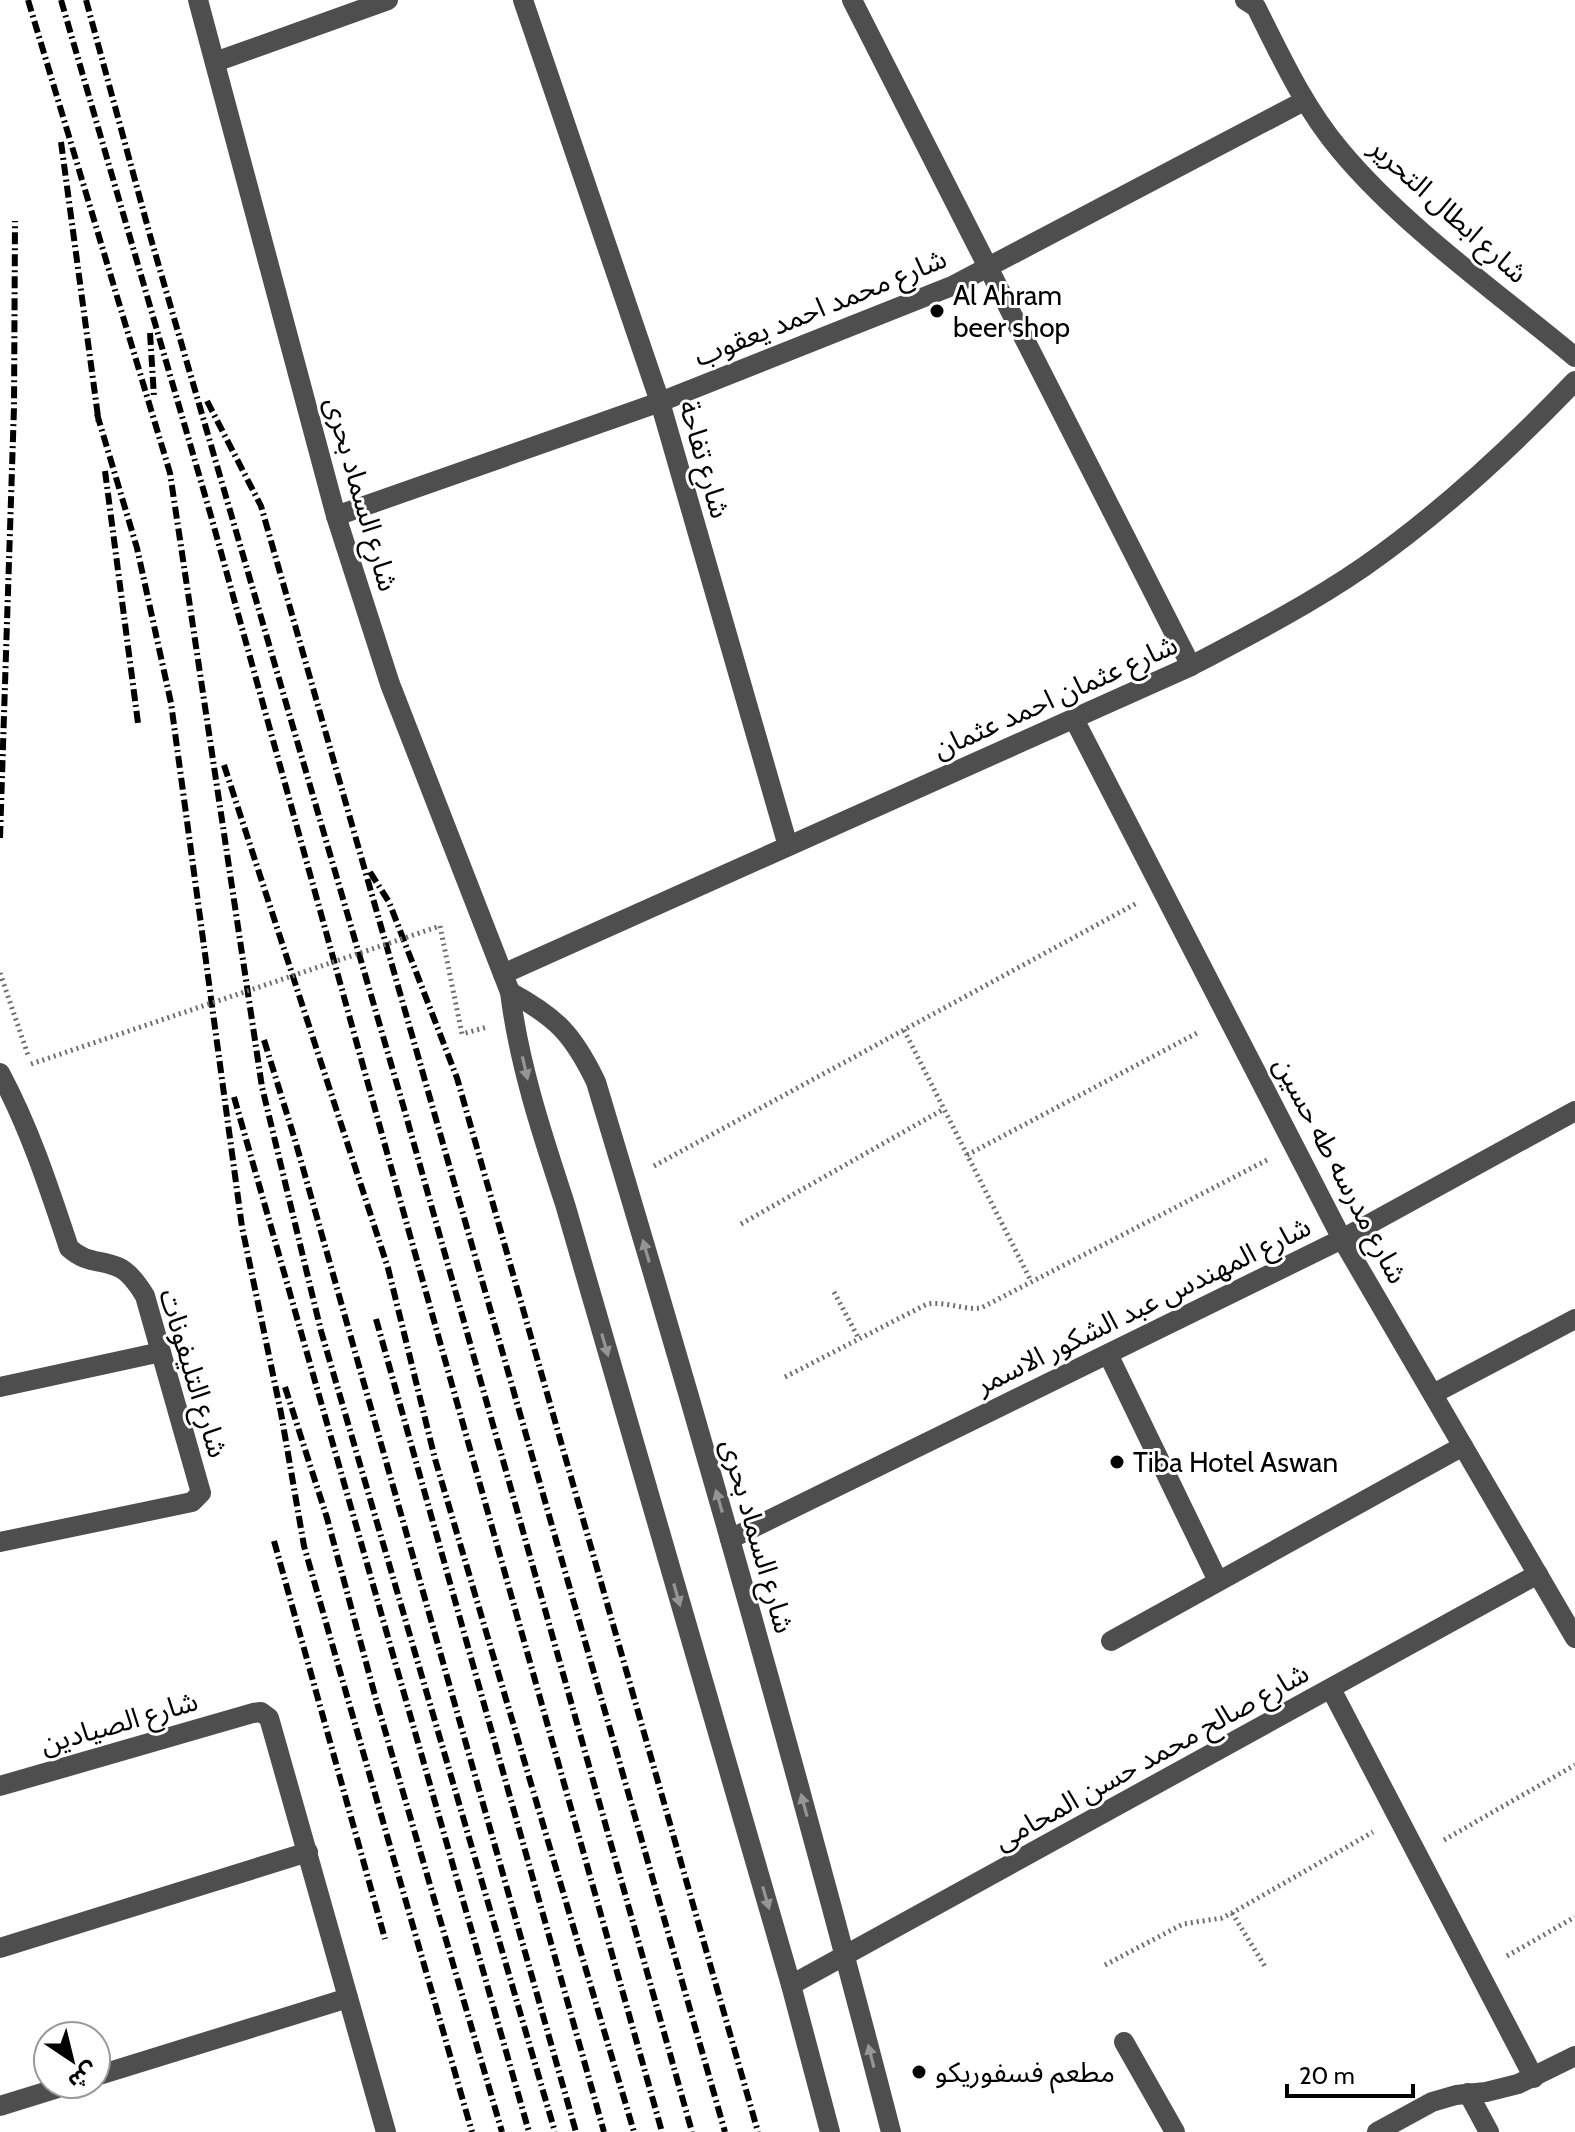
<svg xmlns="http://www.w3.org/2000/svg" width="1575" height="2132" font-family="Cabin,'Noto Sans Arabic',sans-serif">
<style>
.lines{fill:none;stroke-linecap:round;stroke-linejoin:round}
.path{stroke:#707070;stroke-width:5;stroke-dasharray:2 4;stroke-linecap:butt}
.minor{stroke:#4e4e4e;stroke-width:20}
.rail{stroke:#000;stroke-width:6;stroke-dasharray:12 4 2 4;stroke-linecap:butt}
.path-bridge{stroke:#707070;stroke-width:5;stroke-dasharray:2 4;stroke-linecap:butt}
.oneway{fill:#959595}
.poi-dot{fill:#000;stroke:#fff;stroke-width:3}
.labels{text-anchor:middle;stroke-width:6;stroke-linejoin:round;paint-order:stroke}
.street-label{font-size:28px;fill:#000;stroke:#fff}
.poi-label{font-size:28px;fill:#000;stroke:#fff;text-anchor:start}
</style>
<rect width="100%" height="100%" fill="#fff"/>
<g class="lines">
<!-- path -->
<g class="path">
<path d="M440 926 462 1034 487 1027"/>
<path d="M0 973 28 1055"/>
<path d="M904 1030 1031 1281"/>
<path d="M967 1155 1199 1032"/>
<path d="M654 1166 1137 903"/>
<path d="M741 1224 944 1109"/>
<path d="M834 1292 859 1339"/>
<path d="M785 1377 927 1304C946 1301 962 1310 981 1308L1269 1159"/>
<path d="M1444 1840 1575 1765"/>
<path d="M1232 1913 1266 1968"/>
<path d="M1507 1956 1575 1917"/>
<path d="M1105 1965 1183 1924 1222 1918 1232 1913 1373 1832"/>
</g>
<!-- minor -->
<g class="minor">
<path d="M198 0 336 516 390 684 510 992C519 1065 542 1134 565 1204L791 1985 830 2132"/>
<path d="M523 0 660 402 788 846"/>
<path d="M852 0 1191 666"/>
<path d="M1245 0 1256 7C1281 57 1304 107 1340 150 1403 226 1498 293 1575 357"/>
<path d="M215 62 388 0"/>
<path d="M336 516 660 402 952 286 1304 101"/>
<path d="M1074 719 1342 1239 1575 1638"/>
<path d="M503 974 1191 666C1250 635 1310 604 1365 566 1442 512 1510 449 1575 381"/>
<path d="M510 992C556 1017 573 1034 596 1082 701 1430 800 1780 891 2132"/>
<path d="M0 1073C30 1129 49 1188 69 1248 87 1264 99 1259 118 1267 130 1272 139 1286 145 1296L201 1493 192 1502 0 1542"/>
<path d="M1108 1354 1218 1581"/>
<path d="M0 1387 161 1352"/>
<path d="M1433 1394 1575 1319"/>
<path d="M730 1539 1342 1239 1575 1111"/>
<path d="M1111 1641 1463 1446"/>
<path d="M1331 1689 1534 2078"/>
<path d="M0 1786 253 1713 261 1712 269 1718 386 2132"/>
<path d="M0 1948 308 1852"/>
<path d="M791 1985 1538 1574"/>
<path d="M1124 2042 1175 2132"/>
<path d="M96 2076 348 1998"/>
<path d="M1468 2093 1489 2132"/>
<path d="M0 2106 71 2084"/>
<path d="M1377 2132 1432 2102 1456 2095 1486 2092 1518 2084 1575 2056"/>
</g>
<!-- rail -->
<g class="rail">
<path d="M28 0 170 473 262 1087 321 1331 555 2132"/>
<path d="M61 0 211 516 404 1214 662 2132"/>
<path d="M86 0 151 239 403 1105 692 2132"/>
<path d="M61 142 99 424"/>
<path d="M150 333 154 397"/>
<path d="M207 401 261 506 725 2132"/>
<path d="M97 414 137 548 171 703 242 1227 281 1413 304 1546 472 2132"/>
<path d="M105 471 138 723"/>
<path d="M224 765 388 1268 435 1459 634 2132"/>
<path d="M0 838 14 407 15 221"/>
<path d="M370 872 389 902 457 1078 758 2132"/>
<path d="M264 1040 295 1140 576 2132"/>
<path d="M234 1097 529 2132"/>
<path d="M376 1319 604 2132"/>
<path d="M285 1387 327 1518 377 1703 502 2132"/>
<path d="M274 1541 385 1939"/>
</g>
<!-- path-bridge -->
<path class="path-bridge" d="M31 1064 440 926"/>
</g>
<!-- one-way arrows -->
<defs><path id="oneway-solid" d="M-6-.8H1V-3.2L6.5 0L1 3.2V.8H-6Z" transform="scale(2)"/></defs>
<g class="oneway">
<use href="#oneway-solid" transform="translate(525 1068) rotate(77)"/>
<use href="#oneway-solid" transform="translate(646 1251) rotate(-106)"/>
<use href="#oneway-solid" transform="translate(605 1345) rotate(74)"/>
<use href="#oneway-solid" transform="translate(719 1501) rotate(-106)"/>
<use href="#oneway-solid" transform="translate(677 1595) rotate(74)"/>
<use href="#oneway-solid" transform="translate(804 1805) rotate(-105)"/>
<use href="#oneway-solid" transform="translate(766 1898) rotate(74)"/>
<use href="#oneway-solid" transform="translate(871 2056) rotate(-104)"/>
</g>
<!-- markers -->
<g class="poi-dot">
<circle cx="937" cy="311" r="8"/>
<circle cx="1117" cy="1462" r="8"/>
<circle cx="919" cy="2072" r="8"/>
</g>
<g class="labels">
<!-- street labels -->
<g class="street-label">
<text transform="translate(1449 210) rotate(42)" y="10">شارع ابطال التحرير</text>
<text transform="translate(820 307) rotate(-22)" y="10">شارع محمد احمد يعقوب</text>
<text transform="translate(705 459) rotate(74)" y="10">شارع تفاحة</text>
<text transform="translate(362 494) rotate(74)" y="10">شارع السماد بحرى</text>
<text transform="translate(1055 696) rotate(-24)" y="10">شارع عثمان احمد عثمان</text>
<text transform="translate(1341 1170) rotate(62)" y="10">شارع مدرسه طه حسين</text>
<text transform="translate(1143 1305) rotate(-26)" y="10">شارع المهندس عبد الشكور الاسمر</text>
<text transform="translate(194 1373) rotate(73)" y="10">شارع التليفونات</text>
<text transform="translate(758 1536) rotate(74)" y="10">شارع السماد بحرى</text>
<text transform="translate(119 1722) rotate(-16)" y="10">شارع الصيادين</text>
<text transform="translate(1151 1756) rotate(-29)" y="10">شارع صالح محمد حسن المحامى</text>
</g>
<!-- poi labels -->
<g class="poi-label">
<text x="953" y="305">Al Ahram<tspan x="953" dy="32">beer shop</tspan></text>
<text x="1133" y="1472">Tiba Hotel Aswan</text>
<text x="935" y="2082">مطعم فسفوريكو</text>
</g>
</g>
<!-- north arrow -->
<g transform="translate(72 2060) rotate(145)"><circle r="38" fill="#ffffff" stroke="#999999" stroke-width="2"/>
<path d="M0-6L14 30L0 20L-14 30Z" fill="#000000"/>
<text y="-12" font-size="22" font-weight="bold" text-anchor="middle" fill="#000000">ش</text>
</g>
<!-- scale -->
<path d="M1287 2084v12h126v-12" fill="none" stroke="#000000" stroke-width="4"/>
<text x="1299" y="2084" font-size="24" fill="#000000" stroke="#ffffff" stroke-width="6" paint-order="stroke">20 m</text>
</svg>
